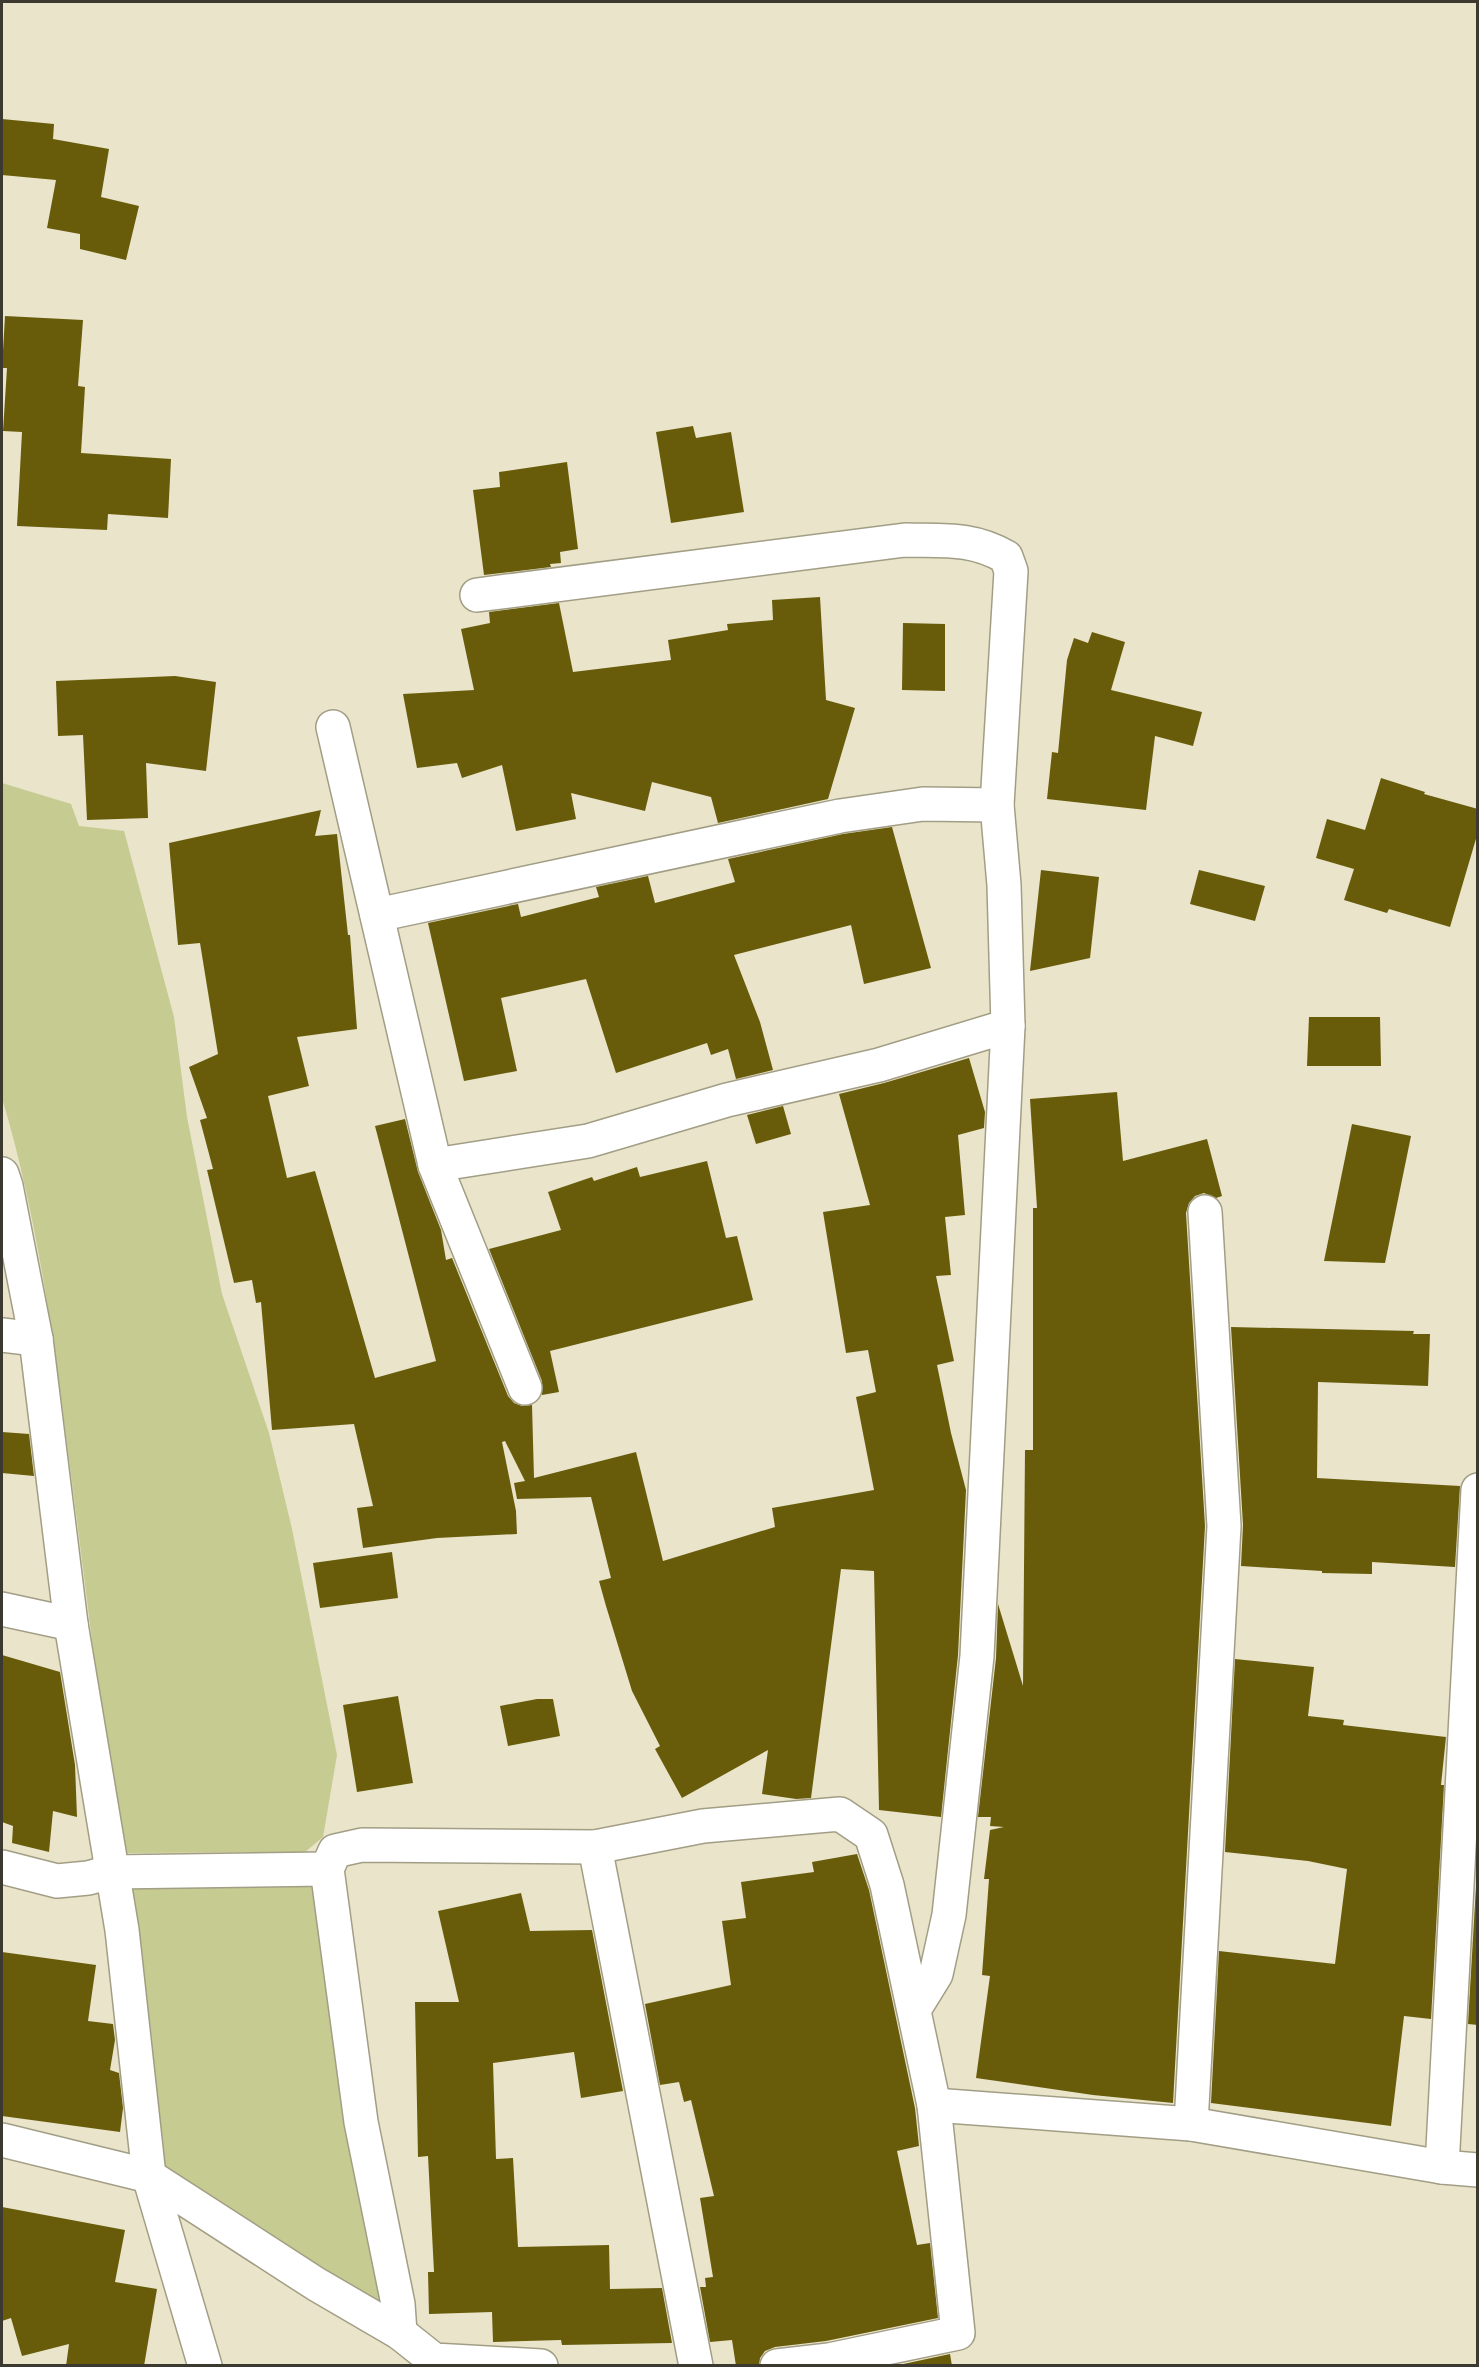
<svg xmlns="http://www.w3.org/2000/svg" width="1479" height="2367" font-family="'Open Sans',sans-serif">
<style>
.green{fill:#c6cb91}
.building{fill:#685c0a}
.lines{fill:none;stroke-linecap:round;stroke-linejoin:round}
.minor-casing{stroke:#a29e85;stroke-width:36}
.minor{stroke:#fff;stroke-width:33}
</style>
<rect width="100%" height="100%" fill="#e9e4ca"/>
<!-- green -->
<g class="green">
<path d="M2 783 71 804 79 826 124 831 174 1017 187 1117 222 1294 269 1433 292 1529 337 1755 323 1837 305 1852 118 1853C102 1724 87 1596 70 1467 54 1343 38 1218 2 1098Z"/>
<path d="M318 1878 391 2314 160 2171 125 1887Z"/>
</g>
<!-- building -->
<g class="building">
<path d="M2 119 54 124 53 139 109 149 101 197 139 206 126 260 80 249V234L47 228 56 180 2 175Z"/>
<path d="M5 316 83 320 78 386 85 387 81 453 171 459 168 518 108 514 107 530 17 526 22 432 3 431 7 368H2Z"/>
<path d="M693 426 696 438 731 432 744 512 671 523 656 432Z"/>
<path d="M567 462 578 549 560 552 561 563 550 564 551 567 484 575 473 490 500 487 499 472Z"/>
<path d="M820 597 826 700 855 708 828 799 718 823 711 797 652 782 645 811 571 793 576 819 516 831 502 765 462 778 457 763 417 768 403 694 474 690 461 629 490 623 489 612 559 603 573 672 671 660 668 640 728 630 727 624 773 620 772 600Z"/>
<path d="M903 623 945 624V691L902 690Z"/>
<path d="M1092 632 1125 642 1111 690 1202 712 1193 746 1155 736 1146 810 1047 799 1052 752 1058 753 1067 660 1074 638 1088 643Z"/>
<path d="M175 676 216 682 206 771 146 763 148 818 87 820 83 735 58 736 56 681Z"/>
<path d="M1381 778 1425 792 1424 794 1478 809V832L1450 927 1389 909 1387 913 1344 900 1354 869 1316 858 1327 819 1365 830Z"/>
<path d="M321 810 315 836 337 834 348 935H350L357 1029 297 1037 309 1086 268 1096 287 1178 315 1171 375 1378 436 1361 375 1126 405 1119 418 1172 441 1230 446 1260 452 1258 508 1396 514 1403 522 1406 532 1405 534 1478 636 1452 663 1561 775 1527 772 1508 874 1490 856 1397 876 1392 868 1350 846 1353 823 1212 870 1205 839 1094 884 1083 969 1058 985 1112 984 1128 958 1135 965 1215 945 1217 951 1275 936 1276 954 1361 937 1365 951 1433 966 1490 958 1655 941 1817 879 1810 874 1571 841 1569 811 1798 796 1799 762 1794 768 1750 682 1798 655 1749 660 1746 632 1691 606 1606 599 1581 611 1578 591 1497 517 1499 514 1483 525 1481 505 1441 502 1442 516 1511 517 1534 437 1538 363 1548 357 1508 373 1506 354 1424 272 1430 261 1302 256 1303 252 1280 234 1283 207 1170 213 1169 200 1120 207 1118 189 1067 218 1054 200 943 178 945 169 843Z"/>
<path d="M892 827 931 968 864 984 851 925 734 955 760 1022 773 1070 736 1079 728 1049 711 1055 707 1043 616 1073 586 979 501 998 517 1071 464 1081 428 923 518 904 521 917 599 897 596 887 648 876 655 903 735 882 728 859 843 834Z"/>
<path d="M1041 870 1099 877 1090 958 1030 971Z"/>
<path d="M1199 870 1265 886 1255 921 1190 904Z"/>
<path d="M1309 1017H1380L1381 1066H1307Z"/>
<path d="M1117 1092 1123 1161 1207 1139 1222 1196 1216 1198 1204 1193 1195 1196 1189 1203 1186 1213 1205 1526 1173 2103 1093 2095 976 2078 990 1976 982 1975 989 1879H984L990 1830 1004 1827 990 1826 991 1817H978L996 1658 998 1604 1023 1686 1025 1450H1033V1208H1037L1030 1099Z"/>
<path d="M783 1106 791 1134 756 1144 747 1115Z"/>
<path d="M1352 1124 1411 1136 1385 1263 1324 1261Z"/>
<path d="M707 1161 726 1238 737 1236 753 1300 550 1351 559 1392 542 1395V1381L489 1249 561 1230 548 1192 592 1177 594 1181 637 1167 640 1177Z"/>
<path d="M1231 1327 1414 1331 1413 1334H1430L1428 1386 1318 1382 1317 1478 1460 1486 1455 1567 1372 1562V1574L1322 1573V1571L1241 1566 1243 1525Z"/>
<path d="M2 1432 29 1434 34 1476 2 1473Z"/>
<path d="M392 1552 398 1598 320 1608 313 1563Z"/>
<path d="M2 1655 60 1672 75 1765 77 1817 53 1811 49 1852 12 1843 13 1826 2 1822Z"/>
<path d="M1235 1659 1314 1667 1308 1716 1344 1720 1343 1725 1446 1737 1441 1785H1444L1431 2019 1404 2016 1391 2126 1211 2103 1219 1951 1335 1964 1347 1869 1308 1861 1225 1852Z"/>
<path d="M398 1696 413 1783 357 1792 343 1705Z"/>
<path d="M537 1699H553L560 1736 508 1746 500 1706Z"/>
<path d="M1478 1852V2025L1468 2024Z"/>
<path d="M857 1854 869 1890 915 2108 919 2146 897 2151 917 2245 930 2243 938 2318 826 2341 775 2347 765 2351 760 2358 759 2366H736L732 2340 710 2342 700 2287H706L705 2278 713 2277 700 2198 714 2196 691 2100 684 2102 679 2082 660 2085 645 2004 731 1985 722 1921 746 1918 741 1882 814 1872 812 1862Z"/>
<path d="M521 1893 530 1931 592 1930 623 2091 581 2098 574 2052 493 2063 496 2159 513 2158 518 2247 609 2245 610 2289 662 2288 672 2343 562 2345 561 2340 493 2342 492 2312 429 2314 428 2272H434L428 2156 418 2157 415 2002H459L438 1911Z"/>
<path d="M2 1952 96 1965 88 2021 113 2024 115 2040 110 2070 119 2073 123 2108 120 2132 2 2116Z"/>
<path d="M2 2207 125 2230 115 2282 157 2289 144 2366H66L69 2344 22 2356 11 2318 2 2321Z"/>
<path d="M950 2354 952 2366H894Z"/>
</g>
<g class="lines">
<!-- minor casing -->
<g class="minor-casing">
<g id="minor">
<path d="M477 595 905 540C943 541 972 537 1006 557L1011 571 997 805 1004 885 1008 1026 977 1656 949 1915 936 1974 915 2008"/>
<path d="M333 727 435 1165 525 1388"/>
<path d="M377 915 840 816 923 804 997 805"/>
<path d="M435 1165 588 1141 727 1100 879 1065 1008 1026"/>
<path d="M2 1174 6 1186 36 1339 71 1624 122 1930 149 2176 205 2366"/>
<path d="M2 1335 36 1339"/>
<path d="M2 1609 71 1624"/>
<path d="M595 1847 696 2366"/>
<path d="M2 1867 57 1881 88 1878 111 1872 327 1869"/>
<path d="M934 2105 1191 2124 1442 2167 1478 2170"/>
<path d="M1191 2124 1224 1526 1205 1212"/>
<path d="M2 2140 149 2176 316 2284 400 2333 434 2360 541 2366"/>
<path d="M1442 2167 1478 1490"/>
<path d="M400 2333 398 2304 361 2122 327 1869 335 1851 362 1845 595 1847 703 1826 840 1814 871 1835 887 1885 934 2105 958 2333 829 2360 777 2366"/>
</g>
</g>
<!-- minor -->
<use href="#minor" class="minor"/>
</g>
<!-- border -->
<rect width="1479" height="2367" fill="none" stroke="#3c3a30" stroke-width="6"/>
</svg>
